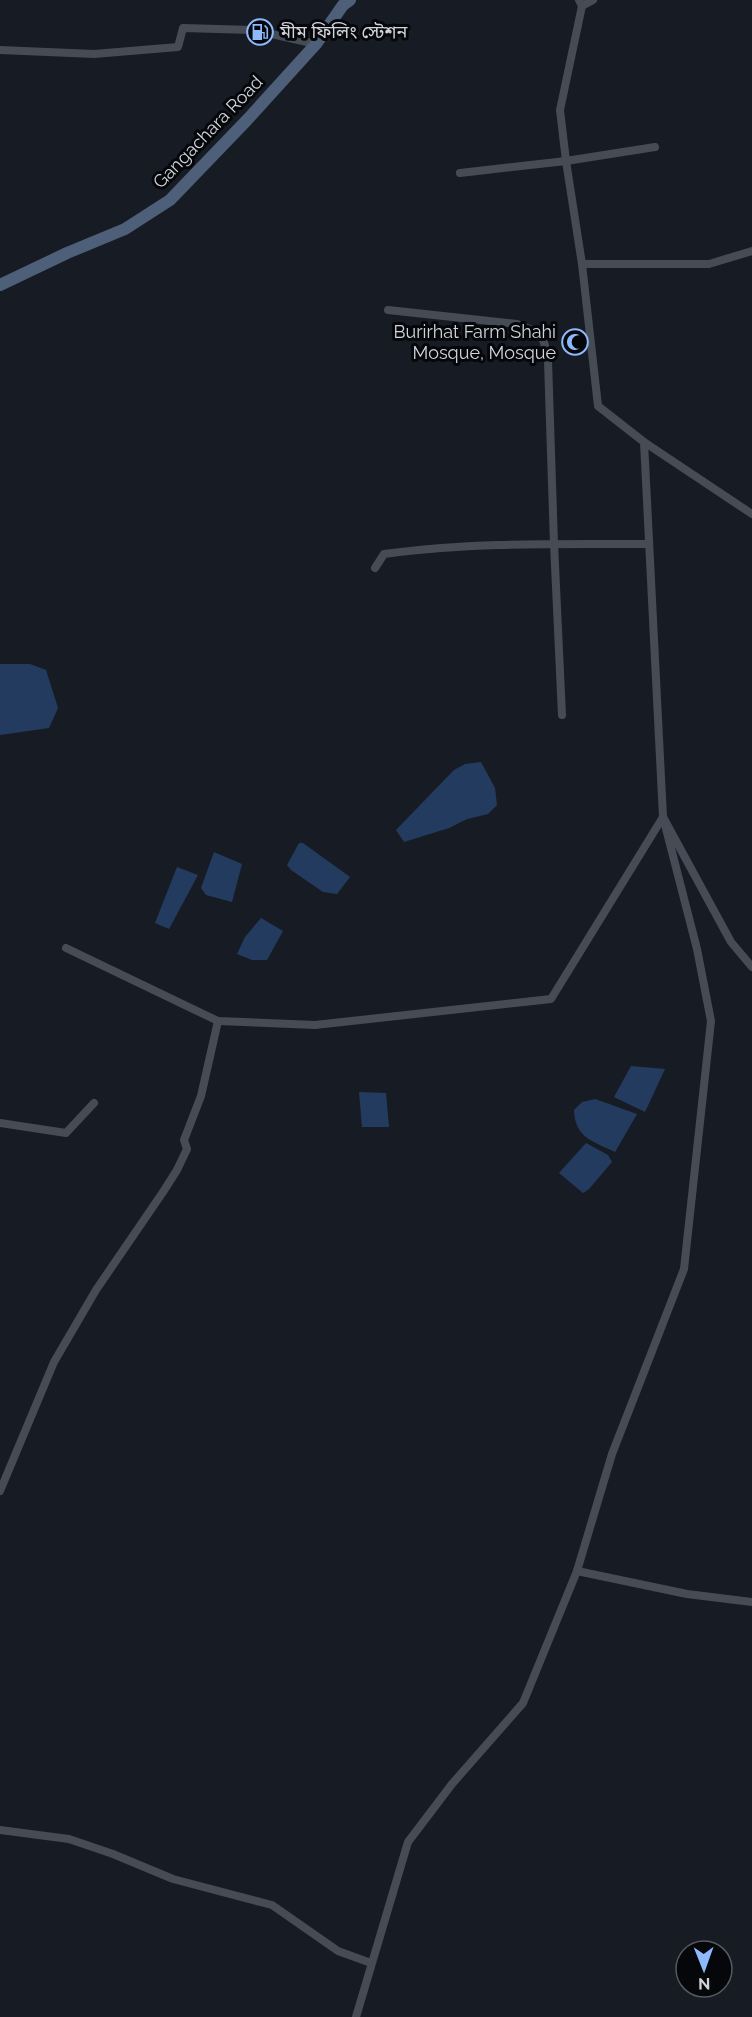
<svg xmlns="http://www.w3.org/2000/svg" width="752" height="2017" font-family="Raleway,'Noto Sans Bengali',sans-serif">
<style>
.water{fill:#243b60}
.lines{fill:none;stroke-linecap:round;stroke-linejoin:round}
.street{stroke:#464c55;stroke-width:8}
.secondary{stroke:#4e5f79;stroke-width:12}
.labels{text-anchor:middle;stroke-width:6;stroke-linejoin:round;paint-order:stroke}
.poi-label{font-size:18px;fill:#d1d5db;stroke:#05070a;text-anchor:start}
.street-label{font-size:18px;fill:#d1d5db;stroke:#05070a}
</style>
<rect width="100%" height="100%" fill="#171c24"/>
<!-- water -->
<g class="water">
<path d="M0 664H30L46 670 58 708 49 728 0 735Z"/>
<path d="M481 762 495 788 497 805 488 814 467 819 449 828 404 842 396 830 454 770 465 764Z"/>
<path d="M299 843H303L350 877 337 894 323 892 291 870 287 865Z"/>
<path d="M214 852 242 864 232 902 206 895 201 888Z"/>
<path d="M177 867 198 875 169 929 155 923Z"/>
<path d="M261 918 283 931 267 960H252L237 954 245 937Z"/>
<path d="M631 1066 665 1069 645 1112 614 1097Z"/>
<path d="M359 1092 386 1093 389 1127H362Z"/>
<path d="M595 1099 637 1114 615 1152C593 1141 575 1138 574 1110L582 1102Z"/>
<path d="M586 1143 608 1155 612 1162 589 1189 583 1193 559 1173Z"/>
</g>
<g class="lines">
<!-- street -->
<g class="street">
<path d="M579 0 582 6 560 110 566 161 582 264 598 406 644 442 752 514"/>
<path d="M582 6 593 0"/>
<path d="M0 50 94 54 178 47 183 28 253 30 316 44"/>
<path d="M460 173 566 161 655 147"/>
<path d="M582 264H709L752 251"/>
<path d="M388 310 517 324C544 334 543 333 548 361L554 544 562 715"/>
<path d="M644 442 663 817 731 942 752 967"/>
<path d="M375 568 384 554C471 542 560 544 648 544"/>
<path d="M66 948 218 1021 315 1025 551 999 663 817"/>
<path d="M0 1123 66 1133 94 1103"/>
<path d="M0 1491 54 1362 96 1290 163 1192 177 1170 187 1149 184 1140 201 1096 218 1021"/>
<path d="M577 1571 687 1594 752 1602"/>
<path d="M0 1830 69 1839 113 1854 173 1879 272 1905 338 1951 371 1963"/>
<path d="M356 2017 408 1842 452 1784 523 1703 577 1571 612 1454 684 1269 711 1021 697 949 663 817"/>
</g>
<!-- secondary -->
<path class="secondary" d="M0 285 67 253 125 229 170 200 247 120 316 44 343 5 350 0"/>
</g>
<!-- icons -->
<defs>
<g id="fuel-ring" transform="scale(1.35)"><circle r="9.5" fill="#05070a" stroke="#8eb9fd" stroke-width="1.5"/><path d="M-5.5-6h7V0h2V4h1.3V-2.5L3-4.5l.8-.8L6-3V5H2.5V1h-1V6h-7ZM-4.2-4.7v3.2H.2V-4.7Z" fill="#8eb9fd"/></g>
<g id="mosque-ring" transform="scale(1.35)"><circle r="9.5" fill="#05070a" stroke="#8eb9fd" stroke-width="1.5"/><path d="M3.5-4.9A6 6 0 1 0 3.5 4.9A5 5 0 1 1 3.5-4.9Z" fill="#8eb9fd"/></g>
</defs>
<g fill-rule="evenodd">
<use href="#fuel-ring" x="260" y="32"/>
<use href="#mosque-ring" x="575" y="342"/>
</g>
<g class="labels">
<!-- poi labels -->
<g class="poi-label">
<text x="280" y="38">মীম ফিলিং স্টেশন</text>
<text x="556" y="338" text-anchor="end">Burirhat Farm Shahi<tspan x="556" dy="21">Mosque, Mosque</tspan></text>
</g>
<!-- street labels -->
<g class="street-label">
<text transform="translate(208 132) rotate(-46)" y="6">Gangachara Road</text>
</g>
</g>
<!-- north arrow -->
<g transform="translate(704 1969) rotate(179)"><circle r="28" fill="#05070a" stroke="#57595e" stroke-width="1.5"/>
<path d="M0-4.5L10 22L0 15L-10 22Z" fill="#8eb9fd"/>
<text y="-9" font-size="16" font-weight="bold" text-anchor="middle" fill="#d1d5db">N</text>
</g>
</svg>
